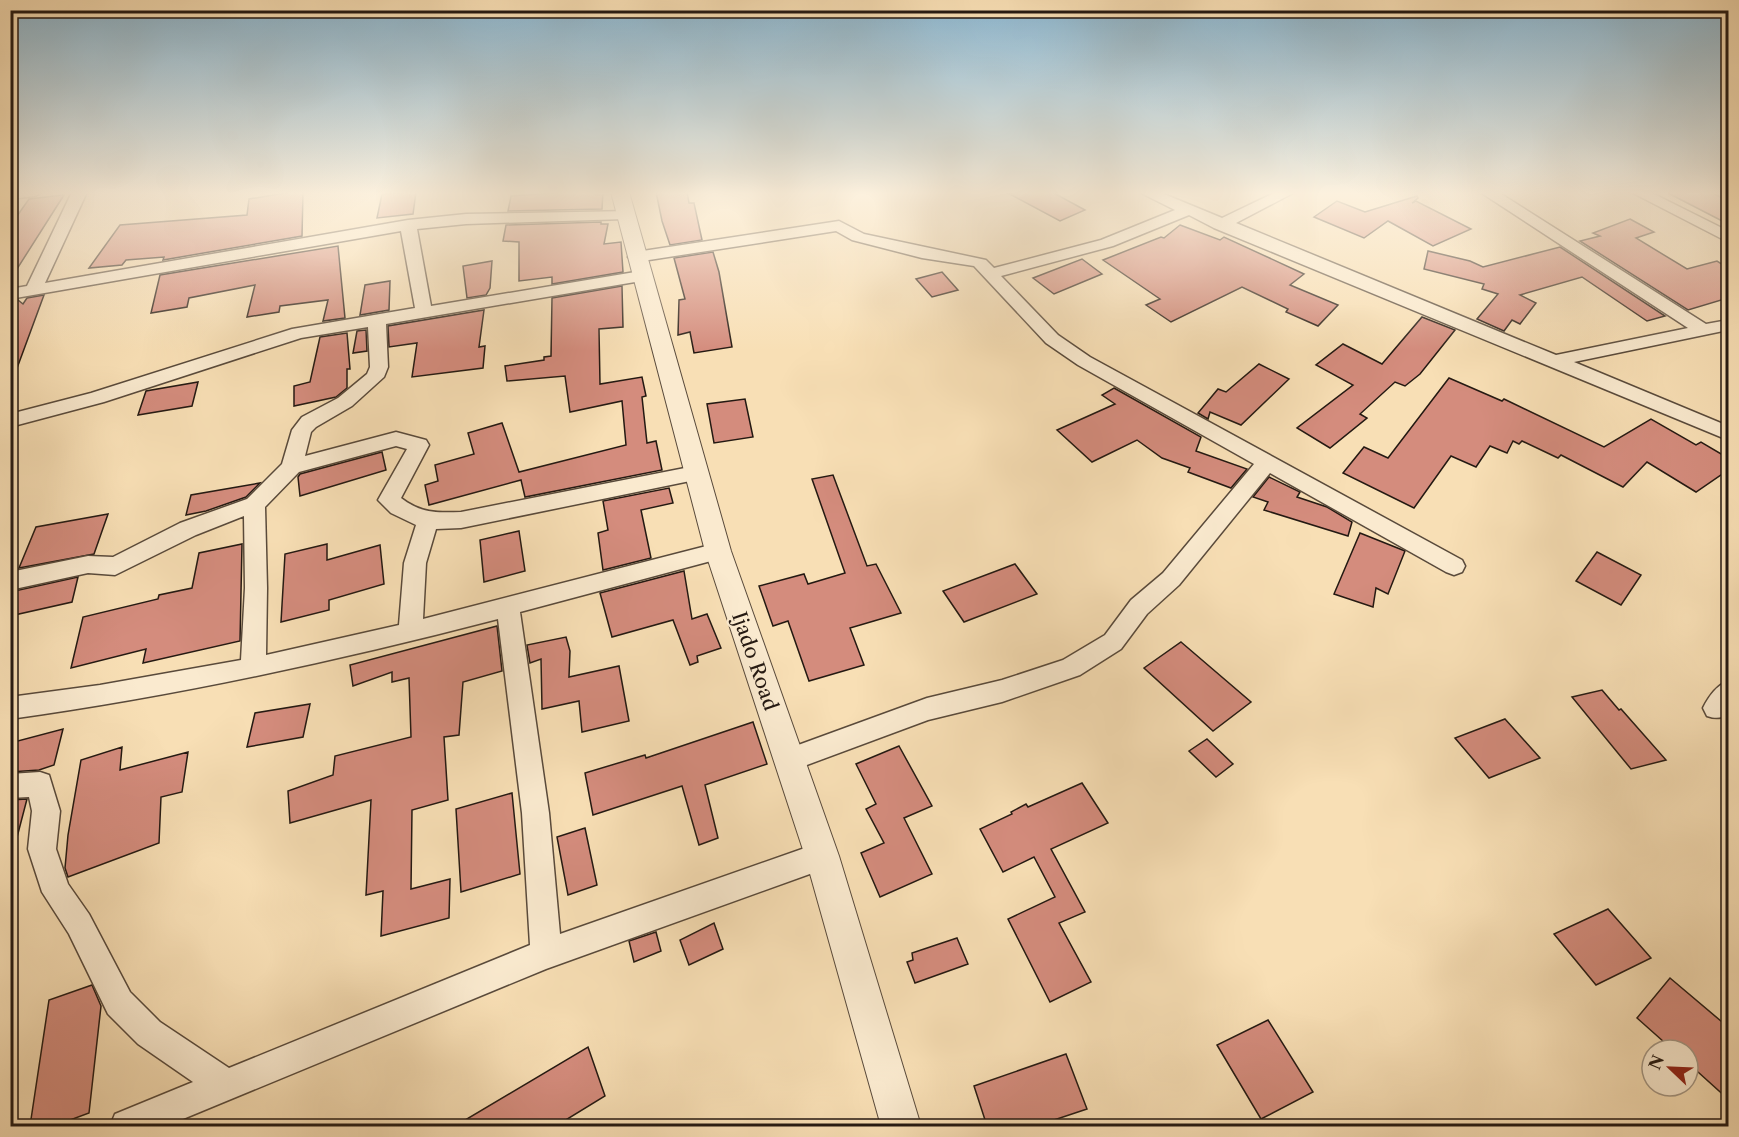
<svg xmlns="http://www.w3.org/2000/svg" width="1739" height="1137" font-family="'Libre Caslon Text',serif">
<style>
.building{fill:#d48c7d;stroke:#241912;stroke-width:1.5}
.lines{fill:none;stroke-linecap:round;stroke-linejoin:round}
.minor-casing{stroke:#594a3b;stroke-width:3}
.tertiary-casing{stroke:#594a3b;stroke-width:2}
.minor{fill:#faeacf;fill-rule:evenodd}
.tertiary{fill:#faeacf;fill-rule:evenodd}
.labels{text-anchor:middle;stroke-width:4.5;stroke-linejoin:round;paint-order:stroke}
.street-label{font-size:20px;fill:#241912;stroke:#faeacf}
</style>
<rect width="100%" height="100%" fill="#f8dfb5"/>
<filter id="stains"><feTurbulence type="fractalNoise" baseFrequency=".00333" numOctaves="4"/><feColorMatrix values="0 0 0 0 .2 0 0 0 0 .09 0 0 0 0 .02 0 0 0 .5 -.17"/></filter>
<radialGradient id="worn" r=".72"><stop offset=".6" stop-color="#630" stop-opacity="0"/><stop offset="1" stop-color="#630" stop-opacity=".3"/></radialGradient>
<!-- building -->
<g class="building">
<path d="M292 192H303L302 236 163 260 164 257 126 260 122 265 89 268 120 225 247 215 249 199Z"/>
<path d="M416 192 413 214 377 218 382 194Z"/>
<path d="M570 192H603L602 209 508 211 511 196Z"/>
<path d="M656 192H687L689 203H694L702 240 670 245 662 221Z"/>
<path d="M1006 192H1052L1085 210 1060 221Z"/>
<path d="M1666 192H1711L1728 201V224Z"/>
<path d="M64 195 10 280V226L29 199Z"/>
<path d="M1417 196 1418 198 1412 203 1416 201 1471 229 1433 246 1388 221 1364 238 1314 217 1337 201 1365 212Z"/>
<path d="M1630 219 1654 232 1636 238 1687 269 1717 261 1728 268V298L1688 310 1580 241 1600 236 1593 233Z"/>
<path d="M601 222V224H608L604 244 621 242 623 272 552 284V277L519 281V242L503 241 506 225Z"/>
<path d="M1180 225 1220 240 1224 237 1304 274 1290 285 1338 305 1318 326 1286 312 1288 309 1242 287 1171 322 1146 305 1160 299 1103 260 1161 237 1164 238Z"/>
<path d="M338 246 345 318 323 321 328 300 280 306 279 312 247 317 255 285 189 298 187 307 151 313 160 275Z"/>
<path d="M1560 247 1665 316 1647 321 1582 277 1520 295 1536 303 1520 324 1512 320 1504 331 1477 319 1498 294 1482 289 1484 284 1424 269 1428 251 1470 261 1483 267Z"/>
<path d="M713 252 719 272 732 347 694 353 690 332 678 335 679 300 685 299 674 258Z"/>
<path d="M1082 259 1102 274 1054 294 1033 278Z"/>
<path d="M492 261 490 288 486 295 467 298 463 266Z"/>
<path d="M942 272 958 290 932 297 916 279Z"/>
<path d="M390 281 389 310 360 315 365 285Z"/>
<path d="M622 286 623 327 599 329 600 384 642 377 646 396 642 397 647 443 656 441 662 470 525 497 521 480 429 505 425 485 438 481 435 465 474 454 468 433 502 423 519 472 626 445 622 401 570 412 565 376 507 381 505 366 544 360V357L551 356 552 298Z"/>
<path d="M44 295 13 379H10V301L18 300 23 304 27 298Z"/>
<path d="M484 310 479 347 485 346 483 368 412 377 417 343 389 347 388 326Z"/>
<path d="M1422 317 1455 330 1420 374 1405 386 1395 382 1360 414 1367 418 1330 448 1297 428 1353 385 1316 365 1343 344 1382 364Z"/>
<path d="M366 330 367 351 353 353 357 331Z"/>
<path d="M347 333 350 369H347V388L336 397 294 406V386L310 382 320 337Z"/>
<path d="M1259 364 1289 379 1241 425 1210 412 1208 419 1198 413 1218 389 1226 392Z"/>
<path d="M1449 378 1502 401 1504 399 1604 447 1651 419 1696 445 1701 442 1728 458V470L1696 492 1647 462 1623 487 1561 455 1558 458 1522 441 1519 444 1513 441 1507 453 1490 446 1476 467 1451 456 1414 508 1343 473 1364 447 1388 458Z"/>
<path d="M198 382 192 406 138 415 146 391Z"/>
<path d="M1114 388 1201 437 1196 451 1247 469 1231 488 1188 472 1190 468 1162 458 1137 440 1092 462 1057 430 1115 404 1102 395Z"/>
<path d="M745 399 753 437 714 443 707 404Z"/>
<path d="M382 452 386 470 300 496 298 477 300 474Z"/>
<path d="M833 475 867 566 876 564 901 613 850 628 864 665 809 681 788 621 773 626 759 586 804 574 808 584 845 573 812 479Z"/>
<path d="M1269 477 1300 492 1297 497 1327 507 1352 522 1348 536 1264 510 1268 502 1253 497Z"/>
<path d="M260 483 246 497 206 511 186 515 191 495Z"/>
<path d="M669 488 673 503 641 510 651 558 603 570 598 533 608 530 603 501Z"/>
<path d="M108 514 94 554 19 568 36 527Z"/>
<path d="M519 531 525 571 484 582 480 540Z"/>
<path d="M1360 533 1405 551 1388 594 1376 588 1373 607 1334 594Z"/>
<path d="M242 544 240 641 143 663 146 649 71 668 83 617 158 599 159 595 192 588 199 553Z"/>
<path d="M327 544V560L380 545 384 584 329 600V610L281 622 285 554Z"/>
<path d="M1597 552 1641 575 1621 605 1576 581Z"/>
<path d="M1015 564 1037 594 964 622 943 591Z"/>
<path d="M684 571 692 619 707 614 721 648 697 656 698 662 690 665 673 620 612 637 600 593Z"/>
<path d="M78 577 72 602 10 616V592Z"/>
<path d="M497 626 502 671 463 682 459 735 444 737 448 800 412 810 411 889 450 879 449 918 381 936 383 891 366 895 371 800 290 823 288 791 333 775 335 756 411 737 409 678 392 682V672L353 686 350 665Z"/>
<path d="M566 637 570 651 569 677 619 666 629 721 582 732 579 701 542 709 541 659 530 663 527 645Z"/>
<path d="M1181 642 1251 702 1213 731 1144 668Z"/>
<path d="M1602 690 1619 710 1621 709 1666 760 1631 769 1572 697Z"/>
<path d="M310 704 303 737 247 747 255 713Z"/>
<path d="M1505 719 1540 758 1489 778 1455 738Z"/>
<path d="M753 722 767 764 705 785 718 838 699 845 682 786 593 815 585 773 645 755 646 758Z"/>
<path d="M63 729 54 765 39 770 10 772V743Z"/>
<path d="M1207 739 1233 764 1216 777 1189 751Z"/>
<path d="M899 746 932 806 904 818 932 874 880 897 861 853 884 843 866 809 876 804 856 764Z"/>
<path d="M122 747 120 770 188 752 182 792 161 797 159 843 68 877 65 868 68 835 81 760Z"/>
<path d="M1082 783 1108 823 1051 849 1085 912 1059 923 1091 982 1050 1002 1008 919 1055 897 1034 857 1003 872 980 829 1012 814 1011 812 1026 804 1028 807Z"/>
<path d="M512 793 520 874 461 892 456 809Z"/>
<path d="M27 799 15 845H10V800Z"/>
<path d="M585 828 597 885 568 895 557 837Z"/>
<path d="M1608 909 1651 958 1596 985 1554 934Z"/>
<path d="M714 923 723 949 689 965 680 940Z"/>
<path d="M656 932 661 951 634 962 629 941Z"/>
<path d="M957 938 968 964 915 983 907 962 913 960 912 953Z"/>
<path d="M1670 978 1728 1027V1099L1688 1063V1050H1673L1637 1018Z"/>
<path d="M92 985 101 1006 89 1113 54 1126H30L49 1000Z"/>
<path d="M1268 1020 1313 1092 1261 1119 1217 1045Z"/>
<path d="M588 1047 605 1096 556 1126H455Z"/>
<path d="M1066 1054 1087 1109 1036 1126H987L974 1086Z"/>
</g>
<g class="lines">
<!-- minor casing -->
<g class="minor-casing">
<g id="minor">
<path d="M10 192H42L35 196 10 199Z"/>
<path d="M72 192H87L45 283 408 220 466 214 630 211 633 214 625 219 466 224 417 229 431 306 641 271 649 276 641 281 386 324 388 367 384 377 352 406 316 427 311 432 305 456 396 432 426 440 429 445 401 498C420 513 437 513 461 512L695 466 702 468 705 473 702 478 695 480 461 528 436 529 426 563 423 619 718 543 726 545 729 551 726 557 520 612 549 813 560 934 822 842 832 846 836 856 832 866 546 969 166 1126H110L115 1114 193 1082 138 1044 108 1014 69 934 42 892 28 849 32 811 29 797 10 798V774L40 772 49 775 60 811 56 849 68 884 89 914 130 992 160 1022 229 1068 530 945 522 813 498 619C337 661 176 696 10 719V697L100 685 241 660 245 588 244 516 196 535 115 575 88 573 10 590V572L88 556 113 557 180 523 247 499 282 464 292 430 302 417 338 398 367 374 370 367 368 327 301 338 104 402 10 427V414L91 393 292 329 415 308 401 231 10 299V289L27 286ZM396 446 407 449 378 500 391 513 416 525 404 563 399 625 266 655 267 588 265 507 299 472Z"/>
<path d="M1139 192H1159L1222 218 1276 192H1295L1236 223 1556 355 1688 328 1480 192H1498L1706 324 1728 320V330L1574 362 1728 426V440L1214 228 1189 215 1113 246 1001 276 1058 335 1090 357 1462 560 1465 566 1462 572 1454 575 1446 572 1270 473 1179 585 1147 614 1121 649 1080 675 1002 702 928 720 788 772 779 768 775 760 779 752 927 698 1002 680 1063 660 1105 635 1131 600 1163 573 1254 464 1078 365 1046 343 974 266 922 258 852 240 836 231 636 262 628 257 636 252 839 221 864 234 986 260 994 268 1101 240 1175 210Z"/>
<path d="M1631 192H1650L1728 231V242Z"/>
<path d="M1728 681C1730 699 1734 725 1707 716L1703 708C1709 696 1716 686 1728 681Z"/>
</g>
</g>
<!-- tertiary casing -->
<g class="tertiary-casing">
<path id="tertiary" d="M611 192H629L731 551 839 856 921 1126H881L805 856 705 551Z"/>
</g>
<!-- minor -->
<use href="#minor" class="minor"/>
<!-- tertiary -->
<use href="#tertiary" class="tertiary"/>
</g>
<!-- sky -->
<linearGradient id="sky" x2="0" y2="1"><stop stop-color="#8ab7d2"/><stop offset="0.55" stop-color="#fcf1de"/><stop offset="1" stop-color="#fcf1de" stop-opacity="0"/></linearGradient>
<rect width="1739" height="351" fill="url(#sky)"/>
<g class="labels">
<!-- street labels -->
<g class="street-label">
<text transform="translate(755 661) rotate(71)" y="7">Ijado Road</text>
</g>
</g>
<!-- margin -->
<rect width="1739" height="1137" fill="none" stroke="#f8dfb5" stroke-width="36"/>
<rect x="12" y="12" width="1715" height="1113" fill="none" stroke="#241912" stroke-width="3"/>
<rect x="18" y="18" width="1703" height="1101" fill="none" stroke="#241912" stroke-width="1.5"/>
<!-- north arrow -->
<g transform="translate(1670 1068) rotate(293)"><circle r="28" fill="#faeacf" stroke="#a49683" stroke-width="1.5"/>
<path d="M0-4.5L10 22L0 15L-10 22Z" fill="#8f2418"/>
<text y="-9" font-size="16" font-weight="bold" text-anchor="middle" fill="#241912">N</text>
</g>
<rect width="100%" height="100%" filter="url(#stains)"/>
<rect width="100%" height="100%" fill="url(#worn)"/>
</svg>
